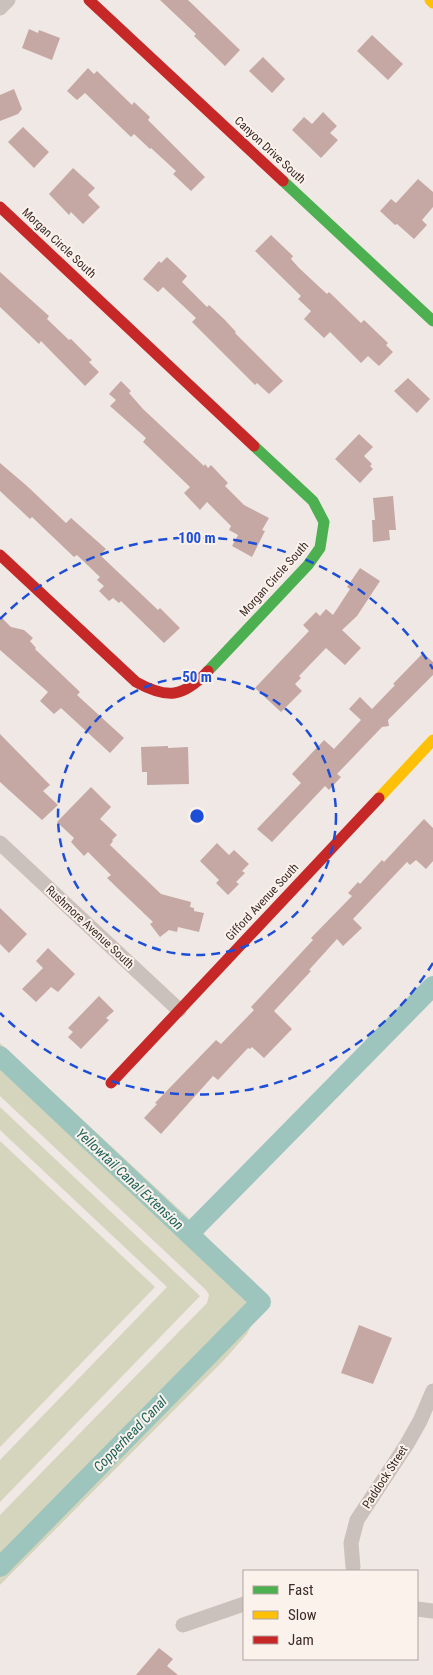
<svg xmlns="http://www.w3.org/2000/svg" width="433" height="1675" font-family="'Roboto Condensed',sans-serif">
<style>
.green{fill:#d5d5bd}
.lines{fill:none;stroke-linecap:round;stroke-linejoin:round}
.canal{stroke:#9ec4be;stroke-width:20}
.building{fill:#c5a8a4}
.street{stroke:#cac0bc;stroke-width:15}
.fast{stroke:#4caf50;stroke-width:11}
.slow{stroke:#ffc107;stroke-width:11}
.jam{stroke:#c62828;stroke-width:11}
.ring{fill:none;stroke:#1d4ed8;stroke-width:2.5;stroke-dasharray:9 6}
.labels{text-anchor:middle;stroke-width:4;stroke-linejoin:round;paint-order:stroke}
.street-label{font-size:12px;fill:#3c2c29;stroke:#fcf2ec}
.water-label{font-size:14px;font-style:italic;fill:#1a625a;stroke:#fcf2ec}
.centre{fill:#1d4ed8;stroke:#fcf2ec;stroke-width:2.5}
.ring-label{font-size:15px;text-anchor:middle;font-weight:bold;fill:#1d4ed8;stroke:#fcf2ec;stroke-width:4;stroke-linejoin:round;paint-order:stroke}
</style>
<rect width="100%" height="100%" fill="#f0e8e4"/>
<!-- green -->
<g class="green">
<path d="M0 1043 195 1224 252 1288 257 1311 253 1322 247 1334 224 1360 0 1585V1515L207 1303 209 1295 206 1290 0 1096Z"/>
<path d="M0 1107 200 1296 0 1502V1460L167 1287 0 1130Z"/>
<path d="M0 1141 155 1287 0 1447Z"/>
</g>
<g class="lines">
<!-- canal -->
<g class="canal">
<path d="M0 1056 261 1302 0 1567"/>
<path d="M189 1234 433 986"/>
</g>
</g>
<!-- building -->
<g class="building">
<path d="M160 0H188L240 50 225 66 194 36 196 34Z"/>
<path d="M29 29 38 33 39 30 60 38 52 60 22 48Z"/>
<path d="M372 35 403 64 388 80 357 51Z"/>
<path d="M263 57 285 79 272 93 249 71Z"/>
<path d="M88 68 94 74 97 71 132 105 134 102 150 117 148 120 205 177 191 191 173 174 176 171 151 148 150 149 134 134 131 137 85 93 77 100 67 91Z"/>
<path d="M14 89 22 109 18 114 0 121V95Z"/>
<path d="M323 112 337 126 330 133 338 140 321 158 292 130 304 117 312 124Z"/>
<path d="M23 127 49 152 34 168 8 142Z"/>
<path d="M73 168 95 188 88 195 100 207 83 224 71 212 69 215 49 194Z"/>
<path d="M418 179 433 192V207L422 220 427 225 414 239 397 224 395 225 380 211 391 199 396 203Z"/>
<path d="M271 235 293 256 291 259 299 268 327 294 329 292 361 323 364 320 388 343 386 345 393 352 379 366 368 356 361 363 330 332 324 338 304 319 311 311 298 299 301 296 255 251Z"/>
<path d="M167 257 187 276 182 282 207 307 209 305 224 319 236 332 235 333 283 381 269 394 257 383 255 385 192 322 196 318 163 287 158 292 143 279 159 261 161 263Z"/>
<path d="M0 272 49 316 47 319 69 340 71 339 92 360 89 362 99 372 85 386 41 341 39 344 0 307Z"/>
<path d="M408 378 430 399 417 413 394 391Z"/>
<path d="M121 381 131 391 129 393 143 409 204 466 205 464 208 468 211 465 228 483 225 486 244 505 269 518 262 530 265 531 252 557 232 546 238 535 229 530 231 526 207 502 200 510 184 493 190 487 143 442 146 438 110 406 116 400 109 394Z"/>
<path d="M359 434 373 447 364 456 372 464 370 466 373 469 360 483 335 459Z"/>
<path d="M0 463 27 486 66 523 71 518 106 549 100 555 158 610 160 608 180 628 164 643 121 601 119 603 113 598 109 601 99 591 104 586 97 580 100 577 77 555 74 557 32 517 30 519 0 491Z"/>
<path d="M393 496 396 530H389L390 540 373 542 372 520H375L373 498Z"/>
<path d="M360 568 380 581 357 616 342 630 361 648 345 665 326 648 299 676 301 678 295 684 302 691 281 712 255 688 309 631 303 625 316 612 320 616 326 609 333 615 350 589 347 587Z"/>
<path d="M0 616 11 627 24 630 33 638 30 641 36 648 35 649 80 692 77 695 124 738 110 753 61 708 54 714 40 701 48 692 0 650Z"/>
<path d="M423 653 433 662V675L388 720 389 726 382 727 337 774 341 777 329 790 325 786 272 842 257 829 301 783 292 774 324 740 334 749 361 720 349 709 360 697 372 709 395 685 393 684Z"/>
<path d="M0 734 50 785 43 791 58 805 42 820 0 782Z"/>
<path d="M168 746V748L188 747 189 784 147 785V772H142L141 747Z"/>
<path d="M91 787 111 807 100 819 117 835 112 840 113 841 110 845 161 894 191 902 190 907 194 908V911L204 913 199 932 178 927 177 932 169 930 160 937 150 924 153 922 107 878 111 875 88 852 84 856 71 842 74 838 57 822Z"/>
<path d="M424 819 433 828V861L426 869 416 860 410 865 407 862 353 919 362 928 343 946 337 939 309 970 311 971 274 1011 292 1029 264 1058 252 1047 250 1049 248 1048 218 1080 213 1076 161 1134 144 1118 157 1104 155 1103 216 1040 221 1044 254 1010 251 1007 313 940 311 938 352 896 348 893 358 882 360 884 382 860 384 862Z"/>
<path d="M217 843 229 855 234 850 249 864 242 871 245 873 236 882 239 884 228 895 216 883 219 880 200 861Z"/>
<path d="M0 908 27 934 9 953 0 944Z"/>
<path d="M48 948 75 974 58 992 51 987 36 1002 22 989 43 968 36 961Z"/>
<path d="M99 996 114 1011 106 1018 109 1020 81 1049 68 1037 73 1032 68 1028Z"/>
<path d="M359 1325 392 1338 373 1384 341 1373Z"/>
<path d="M159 1648 173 1659 167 1666 178 1675H136Z"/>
</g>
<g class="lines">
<!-- street -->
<g class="street">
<path d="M0 8 8 0"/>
<path d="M0 843 179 1010"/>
<path d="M353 1567 351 1543 357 1520 407 1444 420 1421 433 1391"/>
<path d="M417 1609 433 1611"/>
<path d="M183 1625 244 1604"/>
</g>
<!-- fast -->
<g class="fast">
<path d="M283 181 433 321"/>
<path d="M208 671 308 565 320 548 324 522 313 501 254 446"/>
</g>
<!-- slow -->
<g class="slow">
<path d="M430 0 433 3"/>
<path d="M379 798 433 740"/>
</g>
<!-- jam -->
<g class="jam">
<path d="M89 0 283 181"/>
<path d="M0 207 254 446"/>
<path d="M0 555 136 682C167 699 183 698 208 671"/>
<path d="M111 1083 379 798"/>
</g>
</g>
<!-- distance rings -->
<g class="ring">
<circle cx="197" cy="816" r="139"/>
<path d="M433 963A278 278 0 0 1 0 1013M0 619A278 278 0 0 1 433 669"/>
</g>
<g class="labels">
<!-- street labels -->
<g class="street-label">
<text transform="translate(270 150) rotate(43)" y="4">Canyon Drive South</text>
<text transform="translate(59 243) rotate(43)" y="4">Morgan Circle South</text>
<text transform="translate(274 579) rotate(-48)" y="4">Morgan Circle South</text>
<text transform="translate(262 902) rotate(-47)" y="4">Gifford Avenue South</text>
<text transform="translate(90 927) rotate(43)" y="4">Rushmore Avenue South</text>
<text transform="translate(385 1477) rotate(-57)" y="4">Paddock Street</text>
</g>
<!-- water labels -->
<g class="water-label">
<text transform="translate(130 1179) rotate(43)" y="5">Yellowtail Canal Extension</text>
<text transform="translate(130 1434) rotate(-46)" y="5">Copperhead Canal</text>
</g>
</g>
<circle cx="197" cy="816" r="8" class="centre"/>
<g class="ring-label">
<text x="197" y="543">100 m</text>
<text x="197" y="682">50 m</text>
</g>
<!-- legend -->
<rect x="243" y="1570" width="175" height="90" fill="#fcf2ec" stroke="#afa39e"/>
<rect x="253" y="1586" width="25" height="8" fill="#4caf50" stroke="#afa39e"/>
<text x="288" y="1595" font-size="15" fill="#3c2c29">Fast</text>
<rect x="253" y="1611" width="25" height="8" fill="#ffc107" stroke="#afa39e"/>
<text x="288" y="1620" font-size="15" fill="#3c2c29">Slow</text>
<rect x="253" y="1636" width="25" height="8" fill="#c62828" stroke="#afa39e"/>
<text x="288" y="1645" font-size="15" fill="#3c2c29">Jam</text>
</svg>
